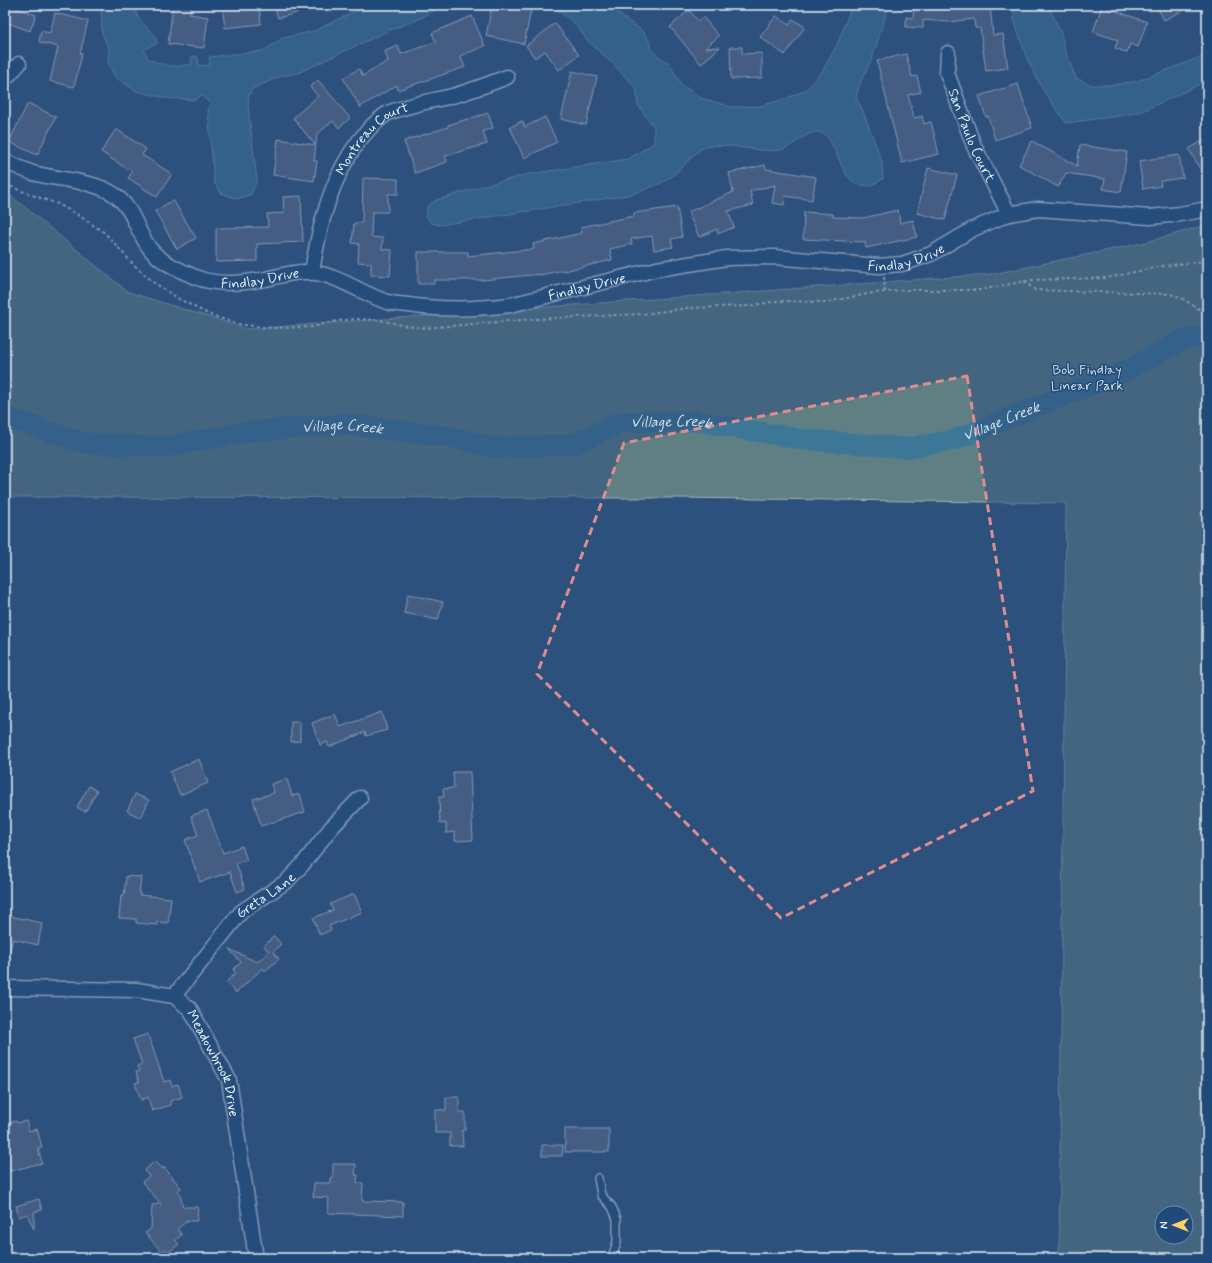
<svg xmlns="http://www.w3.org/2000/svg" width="1212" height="1263" font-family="Mynerve,sans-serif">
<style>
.green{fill:#5e7f83;stroke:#a3b8be;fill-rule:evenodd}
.water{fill:#3e7798;stroke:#82a8be}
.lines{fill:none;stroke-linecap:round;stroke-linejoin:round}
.river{stroke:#3e7798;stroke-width:21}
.building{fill:#656d89;stroke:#e8f1f8}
.lane-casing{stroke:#e8f1f8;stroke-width:10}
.street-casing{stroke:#e8f1f8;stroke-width:17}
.path{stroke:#e8f1f8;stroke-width:2;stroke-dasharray:3 3;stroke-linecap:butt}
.lane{stroke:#1f4a7a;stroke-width:7}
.street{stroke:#1f4a7a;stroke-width:14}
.marked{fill:none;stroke:#df8c90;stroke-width:3;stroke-dasharray:8 5;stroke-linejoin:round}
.labels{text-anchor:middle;stroke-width:3;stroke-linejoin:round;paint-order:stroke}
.street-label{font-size:14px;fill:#e8f1f8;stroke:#1f4a7a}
.park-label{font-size:14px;fill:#d3e0e6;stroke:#1f4a7a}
.water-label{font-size:15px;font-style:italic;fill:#cedfea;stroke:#1f4a7a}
</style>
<rect width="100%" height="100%" fill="#2d517d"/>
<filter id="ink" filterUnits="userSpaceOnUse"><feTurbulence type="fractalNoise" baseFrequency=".025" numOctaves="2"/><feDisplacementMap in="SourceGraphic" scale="8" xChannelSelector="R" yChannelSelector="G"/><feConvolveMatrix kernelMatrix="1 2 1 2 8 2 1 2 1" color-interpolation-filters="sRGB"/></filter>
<g filter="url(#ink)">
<!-- green -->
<path class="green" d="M5 191 128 292 248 329 993 274 1143 243 1207 225V1258H1059L1066 503 679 498 5 497ZM1162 1213H1186V1237H1162Z"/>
<!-- water -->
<g class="water">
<path d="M101 5H135C136 8 135 12 137 15 142 27 157 31 157 44L152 45 144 50 148 59C157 62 165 66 174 66 180 67 184 64 191 65L192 56 198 57 199 66 210 65 209 57 263 51 283 38 314 31 368 5H442L437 9 417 20 390 30 298 73 281 76 252 89 249 96 248 106 257 181 251 194 238 199 221 193 214 182 208 109 210 104 202 95 195 100 166 98 136 91 115 77 108 62 109 48 102 34Z"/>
<path d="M552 5H610C614 9 619 14 624 18 637 28 649 31 651 50L662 59 668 62 682 85 701 98 732 107 760 106 785 99 806 90 823 70 838 43 852 5H889L872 59 861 81 856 97 863 111 882 162 883 179 870 186C865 185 859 185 855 183 839 175 835 134 819 132 806 131 793 147 781 150 756 154 729 141 705 147 696 150 680 171 671 177 658 186 643 190 629 195L440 225 431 223 426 216 427 207 434 201 486 185 529 174 628 159 654 143V127L638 105 636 88 613 64 586 39 576 25Z"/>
<path d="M1011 5H1048L1061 33 1065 51 1076 78 1091 85H1112L1137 81 1207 55V80L1190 89 1143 111 1119 116 1066 123 1043 90 1027 59 1014 20V11Z"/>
</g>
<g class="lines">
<!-- river -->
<path class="river" id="s1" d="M5 416 11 419 85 443 164 447 247 432 343 424 452 437 495 448 575 444 620 422 696 421 800 439 907 448 954 440 1130 369 1182 340 1207 335"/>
</g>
<!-- building -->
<g class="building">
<path d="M5 5H17L16 8 36 15 30 31 5 22Z"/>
<path d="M173 5H191L190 14 208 17 204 48 168 44Z"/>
<path d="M222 5H259L261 24 225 28Z"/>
<path d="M274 5H315V8L278 18Z"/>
<path d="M492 5H508L531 10 524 44 486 36Z"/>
<path d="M914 5H990L993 35 1003 34 1008 68 986 71 980 28H975L974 19 949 22 923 20V28L906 27V17L913 18Z"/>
<path d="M1156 5H1194L1164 20Z"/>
<path d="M1102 6 1147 22 1138 47 1130 44 1127 53 1115 48 1118 40 1093 32Z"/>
<path d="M689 10 698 21 703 17 719 36 705 48 720 47 701 64 670 27Z"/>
<path d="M55 13 88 21 80 54H82L74 87 50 81 58 47 39 42 41 31 50 33Z"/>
<path d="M472 16 485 46 460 56 465 67 398 90 397 85 360 107 343 78 359 69 363 76 388 61 385 51 398 46 401 54 436 42 432 33Z"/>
<path d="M776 16 789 25 793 19 805 27 785 55 760 37Z"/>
<path d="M555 23 579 55 559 70 545 51 535 58 526 46Z"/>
<path d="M730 47H742V54L762 53V78L731 79Z"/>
<path d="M906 54 912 77 917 76 921 92 908 95 914 118 922 116 924 124 931 122 939 154 902 163 877 61Z"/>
<path d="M572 71 597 77 586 125 561 119Z"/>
<path d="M318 80 350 118 339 128 333 121 317 134 314 161H317L314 181 273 175 278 139 315 145 293 118 318 96 310 87Z"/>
<path d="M1018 84 1032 128 995 140 988 116 986 117 979 96Z"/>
<path d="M28 103 56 117 37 155 9 142Z"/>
<path d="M488 113 493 128 483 131 487 144 445 156 447 162 415 173 404 141 448 127V125Z"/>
<path d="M545 117 557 142 524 158 510 127 522 121 525 127Z"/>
<path d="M116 129 146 149 142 155 172 174 157 197 128 178 132 172 101 152Z"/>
<path d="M1207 138V182L1189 149Z"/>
<path d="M1032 141 1077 166 1080 145 1127 152 1121 192 1103 189 1105 179 1066 173 1058 187 1019 165Z"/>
<path d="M1179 155 1183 178 1160 181 1161 186 1143 189 1139 161Z"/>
<path d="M765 165 766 169 816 177 812 200 785 196 784 205 772 203 775 185 750 191 753 205 728 211 734 227 718 234 717 229 699 237 688 212 733 192 729 173Z"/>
<path d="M928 168 957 175 945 220 917 213Z"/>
<path d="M363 178 398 179V194H388V212H372L371 237 383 238 382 249 392 250 390 276 371 275V263L358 262 359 244 352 243 354 223H362Z"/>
<path d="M301 196 303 242 257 244V261L216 262V228L268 227 267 214 284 213 283 197Z"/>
<path d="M173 200 196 238 177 249 155 211Z"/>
<path d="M677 207 682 237 671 239 673 247 654 250 652 236 631 239 632 244 610 249 612 260 564 271V270L540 275V274L483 280H434V284H418V252H468V256L534 249 533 244 582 233 581 227 634 216V213Z"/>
<path d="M898 210 900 223 913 220 917 237 866 248 865 242 803 239 804 212 833 214V217L863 218Z"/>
<path d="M408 594 443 602 438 620 404 613Z"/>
<path d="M382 712 387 730 366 736 365 732 329 747 327 742 320 745 312 723 335 714 340 727Z"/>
<path d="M291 722H300V741L291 742Z"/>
<path d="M199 759 208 783 180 795 170 772Z"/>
<path d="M453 772H470L473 840 455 841V832L446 833V823L440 824 439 797H444L443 789 454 788Z"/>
<path d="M287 779 292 796 300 794 305 812 261 826 253 799 274 793 271 784Z"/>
<path d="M89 786 97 791 85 812 77 807Z"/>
<path d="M135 794 149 800 141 818 127 811Z"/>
<path d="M207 810 223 853 242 846 247 860 236 863 245 889 237 892 230 872 200 882 185 840 198 835 191 816Z"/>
<path d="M126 876 141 877 139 895 171 898 168 923 157 922V925L136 923V919L119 918 121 895 124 896Z"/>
<path d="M354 894 362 912 329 926 331 930 320 935 313 918 333 910 330 904Z"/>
<path d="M5 915 42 923 38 945 13 939 8 958H5Z"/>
<path d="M274 936 281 944 273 952 279 959 265 971 263 968 236 993 226 982 236 973 233 970 241 962 229 949 257 962 269 952 264 946Z"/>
<path d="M148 1034 164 1082 170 1080 172 1086 178 1084 182 1097 170 1101 171 1105 152 1111 148 1097 141 1100 135 1083 139 1082 136 1072 139 1071 137 1066 142 1064 133 1039Z"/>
<path d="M446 1097H459V1112H465V1130H462L463 1146H450V1133H435V1110H446Z"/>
<path d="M16 1121 17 1123 26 1121 29 1131 37 1129 42 1147 38 1148 42 1163 10 1171 9 1168 5 1169V1124Z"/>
<rect x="565" y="1129" width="44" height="23"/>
<path d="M542 1145H563L562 1156H542Z"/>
<path d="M155 1161 163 1169 164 1167 181 1188 178 1191 180 1193 183 1207H198L197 1221H187L177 1229 182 1235 175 1240 179 1244 169 1252 166 1249 162 1252 145 1233 151 1229 152 1205 161 1204 142 1182 149 1176 144 1171Z"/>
<path d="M333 1164H356L355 1175H358L357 1183H363L362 1201 403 1202V1216L328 1213 329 1198 313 1197 314 1183H331V1178H333Z"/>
<path d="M39 1199 42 1210 34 1212V1229L27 1214 19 1217 16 1206Z"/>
</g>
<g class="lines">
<!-- lane casing -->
<g class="lane-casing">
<path id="lane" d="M598 1178 601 1195 612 1207 617 1219V1242L612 1258"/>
</g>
<!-- street casing -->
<g class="street-casing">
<g id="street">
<path id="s2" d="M948 53 947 73 974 146 1009 214"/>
<path d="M5 79 19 64"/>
<path id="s3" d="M5 162C14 165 24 170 33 173 57 180 94 180 115 195 135 210 136 232 151 250 162 263 180 270 195 277 217 286 243 283 266 279 279 276 292 272 305 272 334 272 360 293 387 302 394 304 401 304 408 305 441 310 477 309 510 305L657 269 727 258 774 257 879 266 902 264 931 254 973 229 1009 214 1038 209 1150 217 1180 214 1207 209"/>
<path id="s4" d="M312 273C319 223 334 166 369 129 375 123 381 117 388 113 408 105 431 101 452 96 471 91 489 84 507 77"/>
<path id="s5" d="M5 988 137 990 174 996 190 1009 229 1080 256 1258"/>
<path id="s6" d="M174 996 241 912 287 881 303 864 331 828 360 798"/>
</g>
</g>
<!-- path -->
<g class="path">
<path d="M5 184 29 194 58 204 78 215 105 233 133 264 153 282 179 299 208 314 237 324 272 328 312 327 337 321 355 319 380 320 406 326 426 328 534 319 643 314 688 308 748 306 777 301 827 302 873 293 904 290H980L1032 280 1107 278 1163 266 1207 261"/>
<path d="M884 277 885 292"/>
<path d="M1024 281 1035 290 1170 294 1180 297 1207 314"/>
</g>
<!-- lane -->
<use href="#lane" class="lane"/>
<!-- street -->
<use href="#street" class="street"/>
</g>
</g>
<!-- marked area -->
<path d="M0 0H1212V1263H0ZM967 376 1033 791 781 918 537 674 624 443Z" fill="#2d517d" fill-opacity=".55" fill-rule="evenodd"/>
<path class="marked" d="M967 376 1033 791 781 918 537 674 624 443Z"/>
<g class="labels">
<!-- street labels -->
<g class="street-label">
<text dy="5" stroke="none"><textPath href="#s2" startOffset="87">San Paulo Court</textPath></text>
<text dy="5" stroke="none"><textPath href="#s4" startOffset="153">Montreau Court</textPath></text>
<text dy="5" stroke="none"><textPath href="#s3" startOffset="960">Findlay Drive</textPath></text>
<text dy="5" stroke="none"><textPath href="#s3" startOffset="300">Findlay Drive</textPath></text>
<text dy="5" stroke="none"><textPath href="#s3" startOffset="636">Findlay Drive</textPath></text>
<text dy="5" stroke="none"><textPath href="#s6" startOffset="137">Greta Lane</textPath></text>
<text dy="5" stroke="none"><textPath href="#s5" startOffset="250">Meadowbrook Drive</textPath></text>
</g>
<!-- park labels -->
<g class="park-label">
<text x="1087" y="374">Bob Findlay<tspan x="1087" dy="16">Linear Park</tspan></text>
</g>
<!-- water labels -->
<g class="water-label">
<text dy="5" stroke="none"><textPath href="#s1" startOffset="1016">Village Creek</textPath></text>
<text dy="5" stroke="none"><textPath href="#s1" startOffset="680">Village Creek</textPath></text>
<text dy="5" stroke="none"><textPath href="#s1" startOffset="344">Village Creek</textPath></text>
</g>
</g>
<!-- margin -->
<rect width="1212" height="1263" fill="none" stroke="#1f4a7a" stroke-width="20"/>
<rect x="10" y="10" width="1192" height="1243" fill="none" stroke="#e8f1f8" stroke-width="1.5" filter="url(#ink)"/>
<!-- north arrow -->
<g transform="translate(1174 1225) rotate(270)"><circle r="19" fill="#1f4a7a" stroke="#6f8dac"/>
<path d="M0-3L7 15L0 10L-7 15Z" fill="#ffd166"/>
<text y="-6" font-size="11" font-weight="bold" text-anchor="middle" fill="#e8f1f8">N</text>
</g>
</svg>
